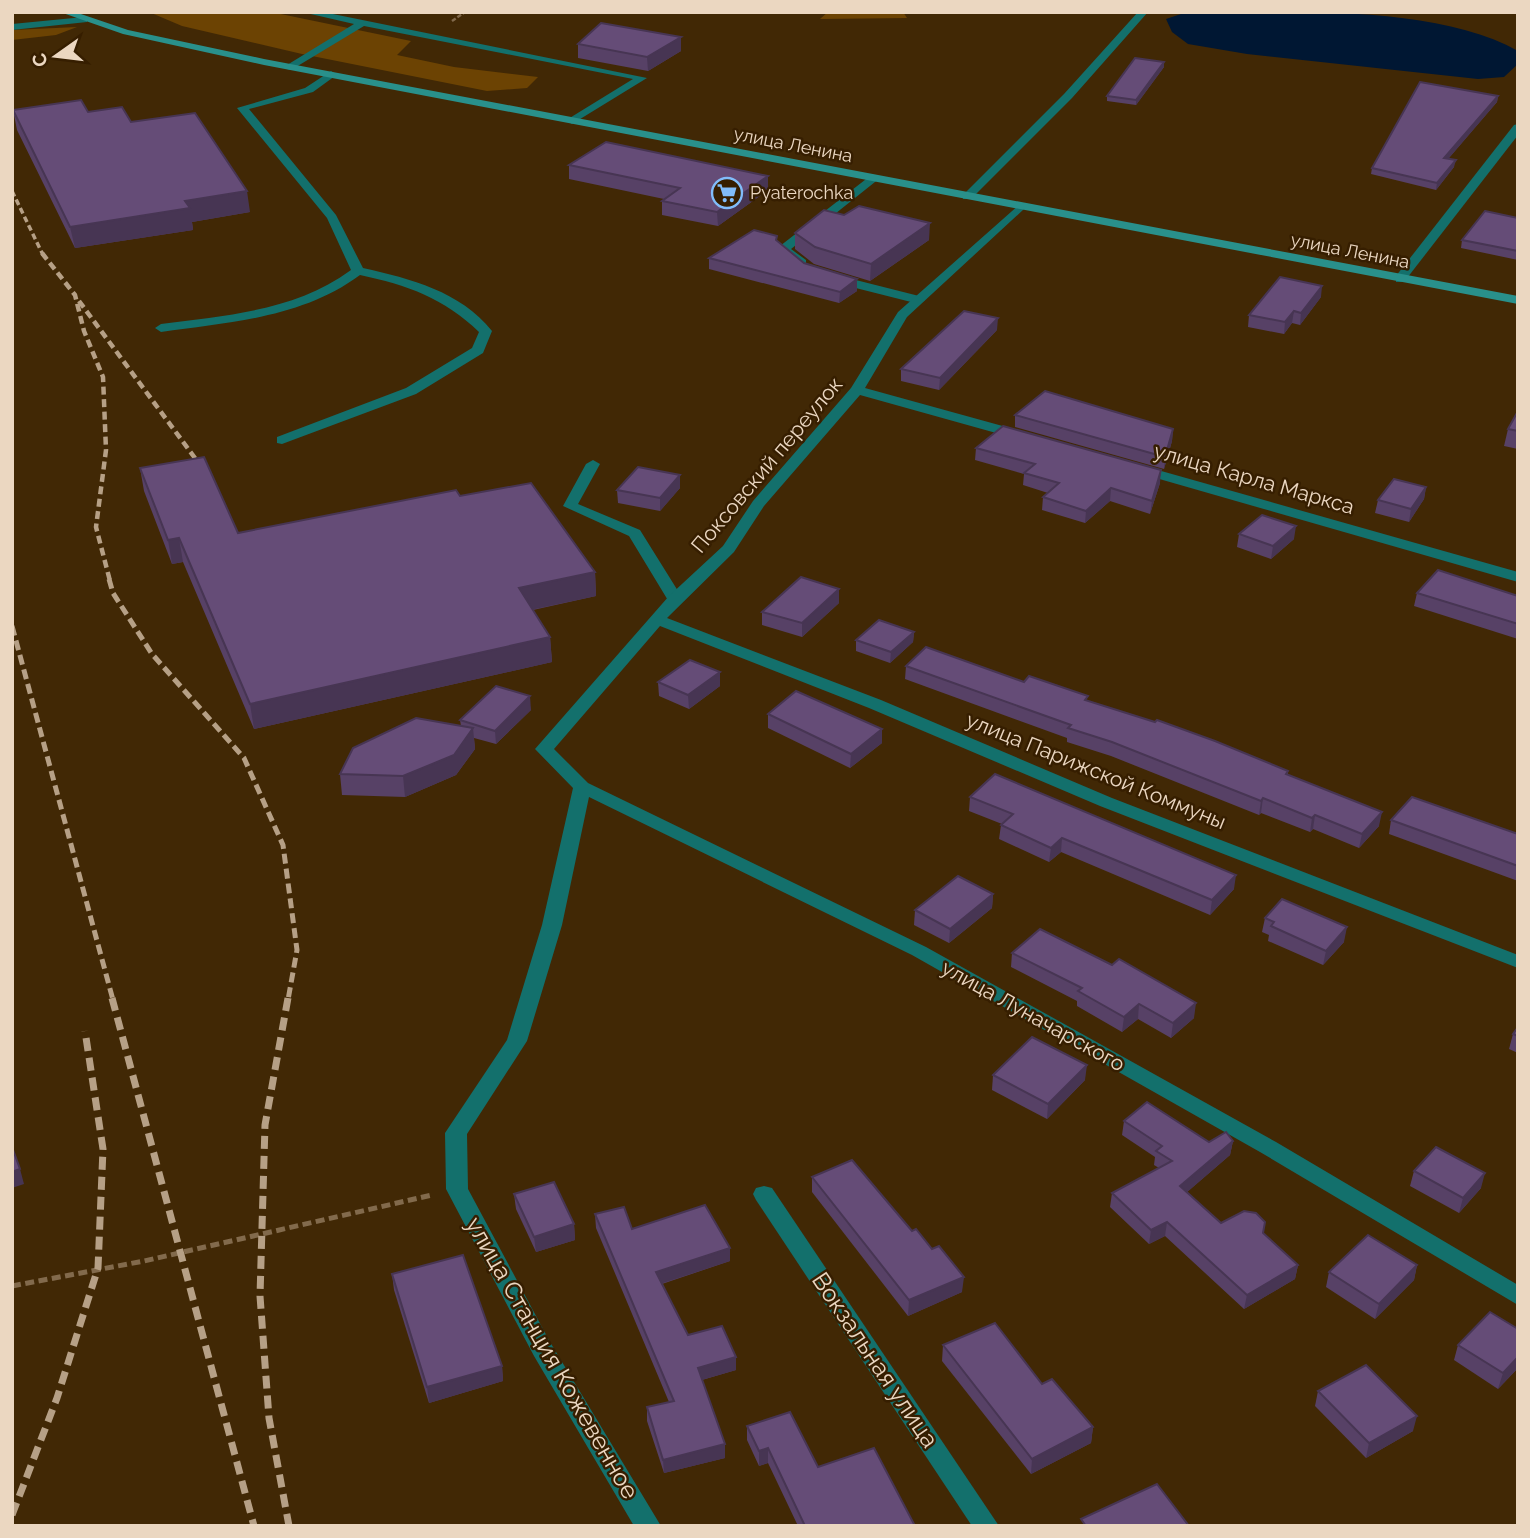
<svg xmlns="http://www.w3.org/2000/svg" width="1530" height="1538" font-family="Raleway,sans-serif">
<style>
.green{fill:#6c4303}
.water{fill:#001733}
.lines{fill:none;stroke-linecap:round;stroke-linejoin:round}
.path-far1{stroke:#826a4c;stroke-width:2.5;stroke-dasharray:4.5 2;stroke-linecap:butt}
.path{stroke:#826a4c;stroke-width:5;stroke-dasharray:9 4.5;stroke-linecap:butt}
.service{fill:#13706c;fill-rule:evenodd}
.minor{fill:#13706c;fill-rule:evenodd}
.secondary{fill:#29908b;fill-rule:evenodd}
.rail-far3{stroke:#b6a086;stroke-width:3.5;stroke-dasharray:6 3.5;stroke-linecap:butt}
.rail-far2{stroke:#b6a086;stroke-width:4.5;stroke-dasharray:8 4.5;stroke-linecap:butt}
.rail-far1{stroke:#b6a086;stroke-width:5;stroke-dasharray:10 5;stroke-linecap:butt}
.rail{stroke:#b6a086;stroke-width:7;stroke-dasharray:13 7;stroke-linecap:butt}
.wall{fill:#574166}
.shaded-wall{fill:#473553}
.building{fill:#654c77;stroke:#473553;stroke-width:2}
.labels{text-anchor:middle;stroke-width:5;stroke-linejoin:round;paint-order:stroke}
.far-street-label{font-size:18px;fill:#ebd7c1;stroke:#361e00}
.far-poi-label{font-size:18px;fill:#ebd7c1;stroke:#361e00;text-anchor:start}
.street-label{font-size:21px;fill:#ebd7c1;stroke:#361e00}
.near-street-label{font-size:24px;fill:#ebd7c1;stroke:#361e00}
</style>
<rect width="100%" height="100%" fill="#412805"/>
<!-- green -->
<g class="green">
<path d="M149 12H271L411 41 397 55 454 67 538 77 527 88 487 91 302 54 182 26Z"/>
<path d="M828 12H903L907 18 820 19Z"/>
<path d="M77 27 56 35 12 40V30Z"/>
</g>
<!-- water -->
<path class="water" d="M1187 12C1282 12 1436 4 1518 51V64L1504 77 1478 79 1247 54 1188 44 1172 32 1166 19Z"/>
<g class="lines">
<!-- path-far1 -->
<path class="path-far1" d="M452 21 465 12"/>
<!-- path -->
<path class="path" d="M12 1286 144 1261 432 1195"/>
<!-- service -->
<g class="service">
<path d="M302 12H323L647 78 572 124 567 121 568 119 633 79 364 26 291 70 287 69V65L354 24Z"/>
<path d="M84 17 87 18V22L12 30V24Z"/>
<path d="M331 71 336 74 335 76 313 92 249 109 336 215 363 268C411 279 460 291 492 331L483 353 416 394 282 444 277 443V437L406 388 472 348 479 332C444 298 407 285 360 275 302 318 230 322 161 332L155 328 161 324C228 315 295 311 351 270L327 218 237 108 305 88Z"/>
<path d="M870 176 880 178 791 249 806 260V266H798L780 252V246Z"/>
<path d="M836 275 923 297 925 300 919 304 832 282V276Z"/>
<path d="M593 460 600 464 578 504 640 530 683 599 681 602H669L629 536 563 506 586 464Z"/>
</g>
<!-- minor -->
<g class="minor">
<path d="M1138 12H1148L1072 98 971 199H963V195L1064 94Z"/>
<path d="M1518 124V135L1404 282H1396V276L1514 125Z"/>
<path d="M1020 204 1024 205V209L907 317 865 388 1024 432V438H1014L860 395 764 506 734 552 667 618 881 700 1112 798 1518 955V968L1100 806 869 708 660 626 554 749 588 783 926 947 1276 1142 1518 1285V1305L1260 1152 912 955 589 797 562 925 527 1041 467 1134 468 1189 550 1342 661 1526H634L534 1356 446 1189 445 1133 507 1040 542 925 573 788 535 749 669 596 723 546 753 501 851 388 898 312Z"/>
<path d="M1140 465 1518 572V582L1135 472 1133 469Z"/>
<path d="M764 1186 772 1188 999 1526H972L756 1200 753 1194 756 1188Z"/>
</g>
<!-- secondary -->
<path class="secondary" d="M60 12H75L128 30 264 59 1518 296V304L264 65 123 34Z"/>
<!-- rail-far3 -->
<path class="rail-far3" d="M12 191 43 255"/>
<!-- rail-far2 -->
<g class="rail-far2">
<path d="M42 253 75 295 84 331 103 377 106 450 96 527 110 581"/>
<path d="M79 301 206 473"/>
</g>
<!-- rail-far1 -->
<g class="rail-far1">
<path d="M109 579 113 593 152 654 244 758 283 845 297 950 288 1000"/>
<path d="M12 626 113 1000"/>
</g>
<!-- rail -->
<g class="rail">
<path d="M112 998 254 1526"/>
<path d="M288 998 265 1125 260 1296 269 1418 289 1526"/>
<path d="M12 1515 57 1398 98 1268 103 1149 85 1031"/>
</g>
</g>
<!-- wall -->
<g class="wall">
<path d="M578 44 681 51 648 71 578 58Z"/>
<path d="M1164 62V67L1136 105 1107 101V96Z"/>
<path d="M1498 96 1497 102 1448 159 1454 167 1436 190 1371 174 1372 168Z"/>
<path d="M13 110 88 112 131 122 250 212 192 222 193 230 75 248 17 130Z"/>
<path d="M569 165 768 176V190L718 226 662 215V201L664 199 569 179Z"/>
<path d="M1518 218V260L1461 248 1462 240Z"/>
<path d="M795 233 929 240 870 281 814 264 795 249Z"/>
<path d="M777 241 804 263 857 291 839 303 709 269V258Z"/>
<path d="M1321 297 1300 325 1292 323 1284 334 1248 327 1249 315Z"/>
<path d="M997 330 939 390 901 381V369Z"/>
<path d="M1518 411V449L1504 446 1508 429Z"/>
<path d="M1015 415 1173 429 1172 441 1164 469 1015 427Z"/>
<path d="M976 448 1160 483 1150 514 1110 501 1085 523 1042 510 1043 497 1048 493 1023 485 1024 474 975 460Z"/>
<path d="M140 468 238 533 460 496 595 572 596 596 533 610 550 637 552 662 254 729 183 562 172 564 144 491Z"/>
<path d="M680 475V488L660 511 618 503 617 490Z"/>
<path d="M1426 487 1424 499 1409 522 1375 513 1378 500Z"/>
<path d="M1239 534 1294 539 1271 559 1237 547Z"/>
<path d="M1417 593 1518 596V639L1414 606Z"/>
<path d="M839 603 802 637 762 625V612Z"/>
<path d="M914 632 913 642 890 663 856 651V640Z"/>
<path d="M906 666 1024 682 1088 701 1288 771V775L1379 826 1359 848 1313 829 1310 832 1261 813 1259 815 1111 756 1067 742V738L905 679Z"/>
<path d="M720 672V686L689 709 659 696 658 682Z"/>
<path d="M531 710 496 744 474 738 475 749 456 775 405 797 342 795 340 774 461 726 460 720Z"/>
<path d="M768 714 882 729V743L850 768 768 728Z"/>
<path d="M970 797 1234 889 1210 915 1061 852 1049 862 999 839 1001 825 1002 824 969 811Z"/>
<path d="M1391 820 1518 834V881L1389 834Z"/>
<path d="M993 894 992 908 949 943 914 925 915 910Z"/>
<path d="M1265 918 1344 942 1323 965 1268 941 1269 935 1262 932Z"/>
<path d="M1012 953 1194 1018 1171 1038 1138 1019 1122 1032 1077 1006V1001L1011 967Z"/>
<path d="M1518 1027V1053L1509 1049 1513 1034Z"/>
<path d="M993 1075 1085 1080 1047 1119 992 1090Z"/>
<path d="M1124 1121 1209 1142 1233 1141 1230 1155 1187 1192 1221 1223 1263 1233 1298 1265 1295 1279 1244 1309 1165 1236 1149 1244 1110 1207 1112 1193 1159 1168 1154 1165 1155 1157 1122 1135Z"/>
<path d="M1414 1171 1481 1188 1459 1213 1410 1186Z"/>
<path d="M812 1177 962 1292 908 1316 812 1192Z"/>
<path d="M514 1194 574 1224 575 1240 536 1252 516 1209Z"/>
<path d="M595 1214 632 1229 730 1261 662 1284 688 1335 736 1357V1370L702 1380 725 1458 664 1473 647 1421V1407L669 1402 596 1228Z"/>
<path d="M1417 1265 1414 1280 1375 1319 1326 1287 1329 1272Z"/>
<path d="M392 1274 502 1366 503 1381 429 1403 394 1290Z"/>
<path d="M1518 1329V1368L1498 1389 1454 1360 1458 1345Z"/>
<path d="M943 1345 1042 1384 1093 1427 1091 1443 1031 1474 942 1361Z"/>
<path d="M1318 1391 1413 1431 1366 1458 1315 1406Z"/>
<path d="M747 1426 818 1467 915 1526H798L768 1463 759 1466 747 1440Z"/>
</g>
<!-- shaded-wall -->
<g class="shaded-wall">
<path d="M681 37V51L648 71 647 57Z"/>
<path d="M1164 62V67L1136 105V100Z"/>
<path d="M1498 96 1497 102 1443 165 1444 158Z"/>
<path d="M1456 160 1454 167 1436 190 1437 183Z"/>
<path d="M768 176V190L718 226 717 212Z"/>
<path d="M247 191 250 212 192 222 193 230 75 248 70 227 185 201Z"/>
<path d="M930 223 929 240 870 281 871 264Z"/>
<path d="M857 279V291L839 303 840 292Z"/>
<path d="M1322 286 1321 297 1300 325 1301 313Z"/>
<path d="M1294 311 1292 323 1284 334 1285 322Z"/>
<path d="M998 318 997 330 939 390 940 378Z"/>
<path d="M1173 429 1172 441 1164 469 1165 457Z"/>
<path d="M1161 470 1160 483 1150 514 1152 501Z"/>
<path d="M680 475V488L660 511V498Z"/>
<path d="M1426 487 1424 499 1409 522 1411 509Z"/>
<path d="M1111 488 1110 501 1085 523 1086 511Z"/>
<path d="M1296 526 1294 539 1271 559 1273 546Z"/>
<path d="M179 538 183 562 172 564 168 540Z"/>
<path d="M595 572 596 596 521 612 519 588Z"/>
<path d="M839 589V603L802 637V623Z"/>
<path d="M914 632 913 642 890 663 891 652Z"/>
<path d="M550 637 552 662 254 729 250 704Z"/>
<path d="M720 672V686L689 709 688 695Z"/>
<path d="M530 696 531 710 496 744 495 731Z"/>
<path d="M473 728 475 749 456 775 405 797 403 776Z"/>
<path d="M882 729V743L850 768 851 754Z"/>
<path d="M1263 798 1261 813 1259 815 1261 801Z"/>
<path d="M1382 812 1379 826 1359 848 1362 834Z"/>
<path d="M1315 815 1313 829 1310 832 1312 818Z"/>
<path d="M1062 838 1061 852 1049 862 1051 848Z"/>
<path d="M1236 875 1234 889 1210 915 1212 900Z"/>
<path d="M993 894 992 908 949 943 950 929Z"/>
<path d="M1347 927 1344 942 1323 965 1326 951Z"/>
<path d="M1196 1003 1194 1018 1171 1038 1173 1023Z"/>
<path d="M1139 1004 1138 1019 1122 1032 1124 1017Z"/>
<path d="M1087 1065 1085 1080 1047 1119 1048 1104Z"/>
<path d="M1233 1141 1230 1155 1178 1200 1180 1186Z"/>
<path d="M20 1169 24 1184 12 1188V1172Z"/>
<path d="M1485 1173 1481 1188 1459 1213 1463 1198Z"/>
<path d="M1167 1222 1165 1236 1149 1244 1151 1230Z"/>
<path d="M574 1224 575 1240 536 1252 534 1237Z"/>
<path d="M730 1248V1261L657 1285 656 1272Z"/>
<path d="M1298 1265 1295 1279 1244 1309 1247 1295Z"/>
<path d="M1417 1265 1414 1280 1375 1319 1379 1304Z"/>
<path d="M964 1277 962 1292 908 1316 909 1300Z"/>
<path d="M736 1357V1370L698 1381V1368Z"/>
<path d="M1518 1357V1368L1498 1389 1503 1373Z"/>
<path d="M502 1366 503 1381 429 1403 427 1387Z"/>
<path d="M1417 1416 1413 1431 1366 1458 1369 1443Z"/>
<path d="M1093 1427 1091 1443 1031 1474 1032 1459Z"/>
<path d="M725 1444V1458L664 1473 663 1460Z"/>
<path d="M768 1448V1463L759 1466V1451Z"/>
</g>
<!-- building -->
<g class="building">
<path d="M601 23 681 37 647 57 578 44Z"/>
<path d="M1135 58 1164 62 1136 100 1107 96Z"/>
<path d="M1420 82 1498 96 1444 158 1456 160 1437 183 1372 168Z"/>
<path d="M81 100 88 112 122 107 131 122 195 113 247 191 185 201 190 208 70 227 13 110Z"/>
<path d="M606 142 768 176 717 212 662 201 680 188 569 165Z"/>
<path d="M859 206 930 223 871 264 815 247 795 233 824 210 844 215Z"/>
<path d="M1485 211 1518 218V251L1462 240Z"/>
<path d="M754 230 777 236 776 240 804 263 857 279 840 292 709 258Z"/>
<path d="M1280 277 1322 286 1301 313 1294 311 1285 322 1249 315Z"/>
<path d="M964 311 998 318 940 378 901 369Z"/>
<path d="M1045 391 1173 429 1165 457 1015 415Z"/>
<path d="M1518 411V431L1508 429Z"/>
<path d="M1003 426 1161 470 1152 501 1111 488 1086 511 1043 497 1059 483 1024 473 1035 464 976 448Z"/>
<path d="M204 457 238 533 456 490 460 496 531 483 595 572 519 588 550 637 250 704 179 538 168 540 140 468Z"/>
<path d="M638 467 680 475 660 498 617 490Z"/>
<path d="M1394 479 1426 487 1411 509 1378 500Z"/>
<path d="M1262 515 1296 526 1273 546 1239 534Z"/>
<path d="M1438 570 1518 596V624L1417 593Z"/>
<path d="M801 577 839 589 802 623 762 612Z"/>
<path d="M879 620 914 632 891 652 856 640Z"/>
<path d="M926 647 1024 682 1029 676 1088 696 1085 700 1155 722 1157 720 1215 741 1288 771 1286 774 1382 812 1362 834 1315 815 1312 818 1263 798 1261 801 1112 742 1068 728 1071 725 906 666Z"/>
<path d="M690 660 720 672 688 695 658 682Z"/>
<path d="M496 686 530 696 495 731 460 720Z"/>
<path d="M796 691 882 729 851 754 768 714Z"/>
<path d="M416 718 473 728 454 755 403 776 340 774 353 748Z"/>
<path d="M995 774 1236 875 1212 900 1062 838 1051 848 1001 825 1013 814 970 797Z"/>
<path d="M1412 797 1518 834V866L1391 820Z"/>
<path d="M958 876 993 894 950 929 915 910Z"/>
<path d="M1282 899 1347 927 1326 951 1271 926 1274 922 1265 918Z"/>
<path d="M1040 929 1112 965 1119 959 1196 1003 1173 1023 1139 1004 1124 1017 1078 991 1082 988 1012 953Z"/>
<path d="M1518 1027V1036L1513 1034Z"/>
<path d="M1032 1037 1087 1065 1048 1104 993 1075Z"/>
<path d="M1147 1102 1209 1142 1226 1132 1233 1141 1180 1186 1221 1223 1244 1211 1256 1213 1265 1222 1263 1233 1298 1265 1247 1295 1167 1222 1151 1230 1112 1193 1172 1161 1156 1151 1162 1146 1124 1121Z"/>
<path d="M12 1147 20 1169 12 1172Z"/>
<path d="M1436 1147 1485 1173 1463 1198 1414 1171Z"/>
<path d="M852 1160 912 1231 916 1229 932 1249 939 1246 964 1277 909 1300 812 1177Z"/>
<path d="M554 1182 574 1224 534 1237 514 1194Z"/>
<path d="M705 1205 730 1248 656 1272 688 1335 722 1326 736 1357 698 1368 725 1444 663 1460 647 1407 674 1401 595 1214 624 1207 632 1229Z"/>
<path d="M1368 1235 1417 1265 1379 1304 1329 1272Z"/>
<path d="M463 1255 502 1366 427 1387 392 1274Z"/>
<path d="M1490 1312 1518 1329V1357L1503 1373 1458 1345Z"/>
<path d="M995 1323 1042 1384 1052 1379 1093 1427 1032 1459 943 1345Z"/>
<path d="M1366 1365 1417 1416 1369 1443 1318 1391Z"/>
<path d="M790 1412 818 1467 874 1448 915 1526H805L768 1448 759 1451 747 1426Z"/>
<path d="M1157 1484 1189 1526H1086L1081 1519Z"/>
</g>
<!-- icons -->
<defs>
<g id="supermarket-ring" transform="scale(1.575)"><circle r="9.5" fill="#361e00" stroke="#81bcfa" stroke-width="1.5"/><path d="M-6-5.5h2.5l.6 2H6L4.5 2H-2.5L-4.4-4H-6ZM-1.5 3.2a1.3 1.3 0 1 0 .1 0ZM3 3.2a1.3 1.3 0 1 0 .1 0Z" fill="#81bcfa"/></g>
</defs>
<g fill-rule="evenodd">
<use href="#supermarket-ring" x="727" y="193"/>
</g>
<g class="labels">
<!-- far-street labels -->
<g class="far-street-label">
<text transform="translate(793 145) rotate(11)" y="6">улица Ленина</text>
<text transform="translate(1350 251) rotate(11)" y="6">улица Ленина</text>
</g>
<!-- far-poi labels -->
<g class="far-poi-label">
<text x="750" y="199">Pyaterochka</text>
</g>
<!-- street labels -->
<g class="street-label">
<text transform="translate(767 465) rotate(-50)" y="7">Поксовский переулок</text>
<text transform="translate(1254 479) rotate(16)" y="7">улица Карла Маркса</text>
<text transform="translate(1096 771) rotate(22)" y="7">улица Парижской Коммуны</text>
<text transform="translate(1033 1016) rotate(29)" y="7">улица Луначарского</text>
</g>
<!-- near-street labels -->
<g class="near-street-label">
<text transform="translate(552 1358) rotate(60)" y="8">улица Станция Кожевенное</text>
<text transform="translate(875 1360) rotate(56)" y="8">Вокзальная улица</text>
</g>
</g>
<!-- border -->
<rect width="1530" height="1538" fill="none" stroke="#ebd7c1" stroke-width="28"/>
<!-- north arrow -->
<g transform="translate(56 56) rotate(256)" stroke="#361e00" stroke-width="5" paint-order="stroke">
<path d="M0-5L12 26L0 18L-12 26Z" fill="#ebd7c1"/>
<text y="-10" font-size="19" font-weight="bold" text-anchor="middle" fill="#ebd7c1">С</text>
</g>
</svg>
